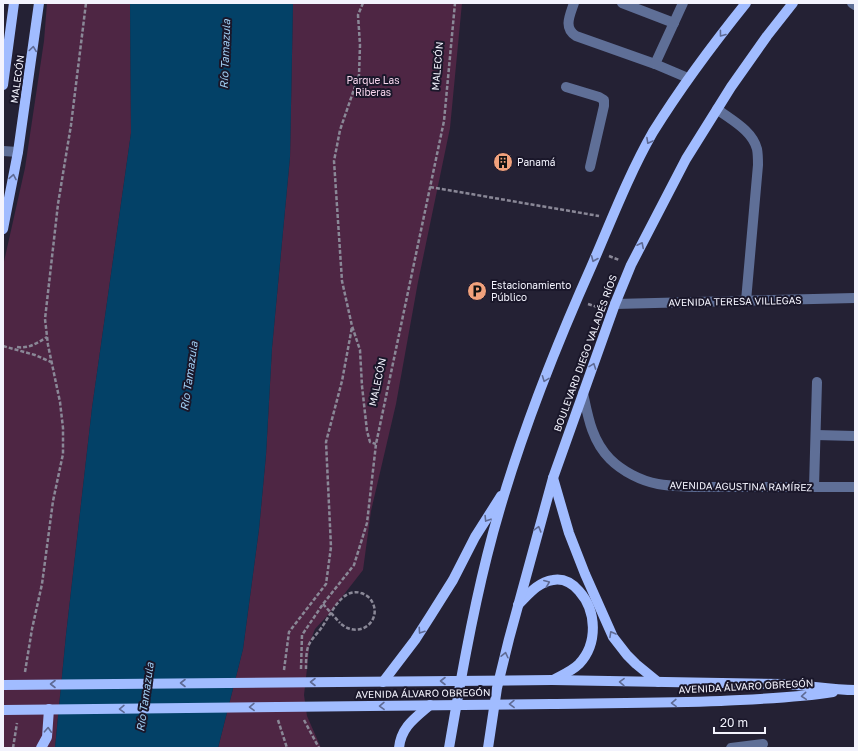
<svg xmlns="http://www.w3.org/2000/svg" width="858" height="751" font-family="'Golos Text',sans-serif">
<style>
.green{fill:#4e2644}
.water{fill:#034167}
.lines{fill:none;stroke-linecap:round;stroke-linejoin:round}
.path{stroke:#8a8897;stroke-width:2.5;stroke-dasharray:4 2;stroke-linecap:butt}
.minor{stroke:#5f6f97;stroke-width:10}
.major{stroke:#a1bcff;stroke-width:10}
.path-bridge{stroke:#8a8897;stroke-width:2.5;stroke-dasharray:4 2;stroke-linecap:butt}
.major-bridge{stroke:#a1bcff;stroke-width:10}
.oneway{stroke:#5e6a94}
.labels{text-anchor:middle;stroke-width:4;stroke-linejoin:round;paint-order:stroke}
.street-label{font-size:10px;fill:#f3f3fd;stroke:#1a172a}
.park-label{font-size:10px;fill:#f6d5ec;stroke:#1a172a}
.poi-label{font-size:10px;fill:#f3f3fd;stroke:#1a172a;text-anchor:start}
.water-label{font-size:11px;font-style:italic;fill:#a1cef3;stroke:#1a172a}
</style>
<rect width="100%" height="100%" fill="#242134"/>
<!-- green -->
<g class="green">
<path d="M47 3H130L131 133 92 408 66 635 55 748H3V266L25 168 44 41Z"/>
<path d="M293 3H462L450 128 418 282 396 404 371 511 363 570 328 615 315 629 310 642 304 695 307 716 321 748H218L243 649 259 529 266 455 272 348 290 157Z"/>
</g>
<!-- water -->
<path class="water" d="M130 3H293L290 157 272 348 266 455 259 529 243 649 218 748H55L66 635 92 408 131 133Z"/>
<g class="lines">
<!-- path -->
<g class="path">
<path d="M363 3 358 15 360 45 359 75 340 130 334 161 342 281 352 326 360 350 362 386 367 431 370 442 376 444"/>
<path d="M430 187 599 216"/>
<path d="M609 256 619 260"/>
<path d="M588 304 600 308"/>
<path d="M3 346 35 355 51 362"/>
<path d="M17 347C29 349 37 343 47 337"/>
<path d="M323 604 340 623"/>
<path d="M301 669 302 635 323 604 354 565 367 523 376 444 444 121 455 3"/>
<path d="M284 670 289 632 326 584 331 547 326 442 342 381 352 327"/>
<path d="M25 672 32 629 42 584 53 501 63 454V428L60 402 48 345 45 319 58 204 71 125 86 3"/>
<path d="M278 720 287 748"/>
<path d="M304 720 319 748"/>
<path d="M13 748 17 723"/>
</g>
<!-- minor -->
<g class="minor">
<path d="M574 3C570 15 563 28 576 36L655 64 683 3"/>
<path d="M622 3 674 23"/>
<path d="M852 3 855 5"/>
<path d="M655 64 688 78"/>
<path d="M566 87 599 97 604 100V106L590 167"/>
<path d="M717 109C731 120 752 130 757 149 758 154 758 160 758 165L746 301"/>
<path d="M3 151 18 152"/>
<path d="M615 304 855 298"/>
<path d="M583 393C588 417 592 441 610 459 622 471 641 481 658 484 682 488 709 487 734 487 774 487 815 487 855 487"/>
<path d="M816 435 855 436"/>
<path d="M814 487 817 382"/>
<path d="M731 748 763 744"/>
</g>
<!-- major -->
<g class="major">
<path d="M3 85 14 3"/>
<path d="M3 229 18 152 39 3"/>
<path d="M553 478 569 533 585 574 613 637 627 655 636 664 658 682"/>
<path d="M518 605C528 595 538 582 553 580 564 578 572 583 579 591 597 611 598 644 579 664 572 671 562 675 553 680"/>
<path d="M552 680 783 684C807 685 831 690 855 690"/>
<path d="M383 682 415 640 431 615 453 580 475 537 501 496"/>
<path d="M551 704C608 703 664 703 721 701 758 699 796 698 833 692"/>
<path d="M41 748 47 737 49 709"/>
<path d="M399 748C401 727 415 718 430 705"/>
<path d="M449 748C460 684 471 620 487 556 512 456 550 359 592 265 611 221 629 174 653 132 681 87 713 44 746 3"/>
<path d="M488 748 497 688 509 639 553 478 615 304 631 265 686 159 731 87 767 36 793 3"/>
</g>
<!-- path-bridge -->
<path class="path-bridge" d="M306 669C306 662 306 653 308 647 310 640 318 633 322 627 331 614 342 587 361 593 365 594 369 597 371 600 384 619 360 641 340 623"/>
<!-- major-bridge -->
<g class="major-bridge">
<path d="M3 685 552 680"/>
<path d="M3 710 551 704"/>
</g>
</g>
<!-- one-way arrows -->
<defs><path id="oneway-chevron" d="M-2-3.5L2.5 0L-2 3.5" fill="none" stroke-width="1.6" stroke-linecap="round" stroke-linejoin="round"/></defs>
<g class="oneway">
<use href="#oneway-chevron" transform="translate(722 34) rotate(127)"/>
<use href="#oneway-chevron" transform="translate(33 49) rotate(-82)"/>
<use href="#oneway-chevron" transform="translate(649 141) rotate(119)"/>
<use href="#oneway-chevron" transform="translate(13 177) rotate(-79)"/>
<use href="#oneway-chevron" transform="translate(641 245) rotate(-63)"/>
<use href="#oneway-chevron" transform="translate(594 259) rotate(113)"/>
<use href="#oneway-chevron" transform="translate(593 366) rotate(-70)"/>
<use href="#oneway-chevron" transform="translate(545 379) rotate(111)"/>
<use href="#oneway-chevron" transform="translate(487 519) rotate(122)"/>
<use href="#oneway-chevron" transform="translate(538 529) rotate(-74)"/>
<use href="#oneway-chevron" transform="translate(547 583) rotate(-22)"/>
<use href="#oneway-chevron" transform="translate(421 631) rotate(124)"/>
<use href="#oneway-chevron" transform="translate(612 634) rotate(-119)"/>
<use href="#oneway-chevron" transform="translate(505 655) rotate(-77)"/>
<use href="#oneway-chevron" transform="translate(443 681) rotate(180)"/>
<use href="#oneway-chevron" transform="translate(313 682) rotate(180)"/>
<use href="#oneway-chevron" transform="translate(622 682) rotate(-179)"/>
<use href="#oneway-chevron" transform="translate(183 683) rotate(180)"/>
<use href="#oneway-chevron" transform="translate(53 684) rotate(180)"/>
<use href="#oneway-chevron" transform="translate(804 696) rotate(175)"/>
<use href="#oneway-chevron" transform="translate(674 703) rotate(178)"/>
<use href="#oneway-chevron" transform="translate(512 704) rotate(179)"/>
<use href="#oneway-chevron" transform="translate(382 706) rotate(179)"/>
<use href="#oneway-chevron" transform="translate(252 707) rotate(179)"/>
<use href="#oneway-chevron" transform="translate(122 709) rotate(179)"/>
<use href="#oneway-chevron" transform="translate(48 730) rotate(-87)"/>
</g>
<!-- icons -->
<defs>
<g id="building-disc" transform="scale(1)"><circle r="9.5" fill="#f1a17c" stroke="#1a172a"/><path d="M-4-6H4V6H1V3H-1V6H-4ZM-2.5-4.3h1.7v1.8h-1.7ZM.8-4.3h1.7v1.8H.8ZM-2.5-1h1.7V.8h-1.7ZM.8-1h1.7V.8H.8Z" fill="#111"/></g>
<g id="parking-disc" transform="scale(1)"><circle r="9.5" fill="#f1a17c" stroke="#1a172a"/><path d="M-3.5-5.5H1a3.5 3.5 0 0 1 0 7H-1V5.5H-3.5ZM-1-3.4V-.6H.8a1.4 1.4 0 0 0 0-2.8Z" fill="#111"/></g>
</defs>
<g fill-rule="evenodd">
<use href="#building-disc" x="503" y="162"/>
<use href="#parking-disc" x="477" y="291"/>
</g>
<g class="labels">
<!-- street labels -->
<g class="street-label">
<text transform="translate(437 66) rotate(-85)" y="4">MALECÓN</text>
<text transform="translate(17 79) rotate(-82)" y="4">MALECÓN</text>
<text transform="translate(735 301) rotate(-1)" y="4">AVENIDA TERESA VILLEGAS</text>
<text transform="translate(585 353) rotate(-70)" y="4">BOULEVARD DIEGO VALADÉS RÍOS</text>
<text transform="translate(377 382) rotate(-78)" y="4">MALECÓN</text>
<text transform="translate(741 486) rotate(1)" y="4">AVENIDA AGUSTINA RAMÍREZ</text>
<text transform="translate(746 686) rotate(-3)" y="4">AVENIDA ÁLVARO OBREGÓN</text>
<text transform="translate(423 693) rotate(-1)" y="4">AVENIDA ÁLVARO OBREGÓN</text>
</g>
<!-- park labels -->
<g class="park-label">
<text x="373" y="84">Parque Las<tspan x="373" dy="12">Riberas</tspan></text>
</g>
<!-- poi labels -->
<g class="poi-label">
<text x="517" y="166">Panamá</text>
<text x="491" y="289">Estacionamiento<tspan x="491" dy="12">Público</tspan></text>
</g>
<!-- water labels -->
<g class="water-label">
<text transform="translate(225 54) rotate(-88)" y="4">Río Tamazula</text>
<text transform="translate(189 376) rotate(-82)" y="4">Río Tamazula</text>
<text transform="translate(145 697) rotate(-82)" y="4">Río Tamazula</text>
</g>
</g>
<!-- border -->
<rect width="858" height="751" fill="none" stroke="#f3f3fd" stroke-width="8"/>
<!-- scale -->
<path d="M714 727v6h51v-6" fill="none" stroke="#f3f3fd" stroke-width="2"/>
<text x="720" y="727" font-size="12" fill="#f3f3fd" stroke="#1a172a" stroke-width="3" paint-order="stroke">20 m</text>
</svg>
